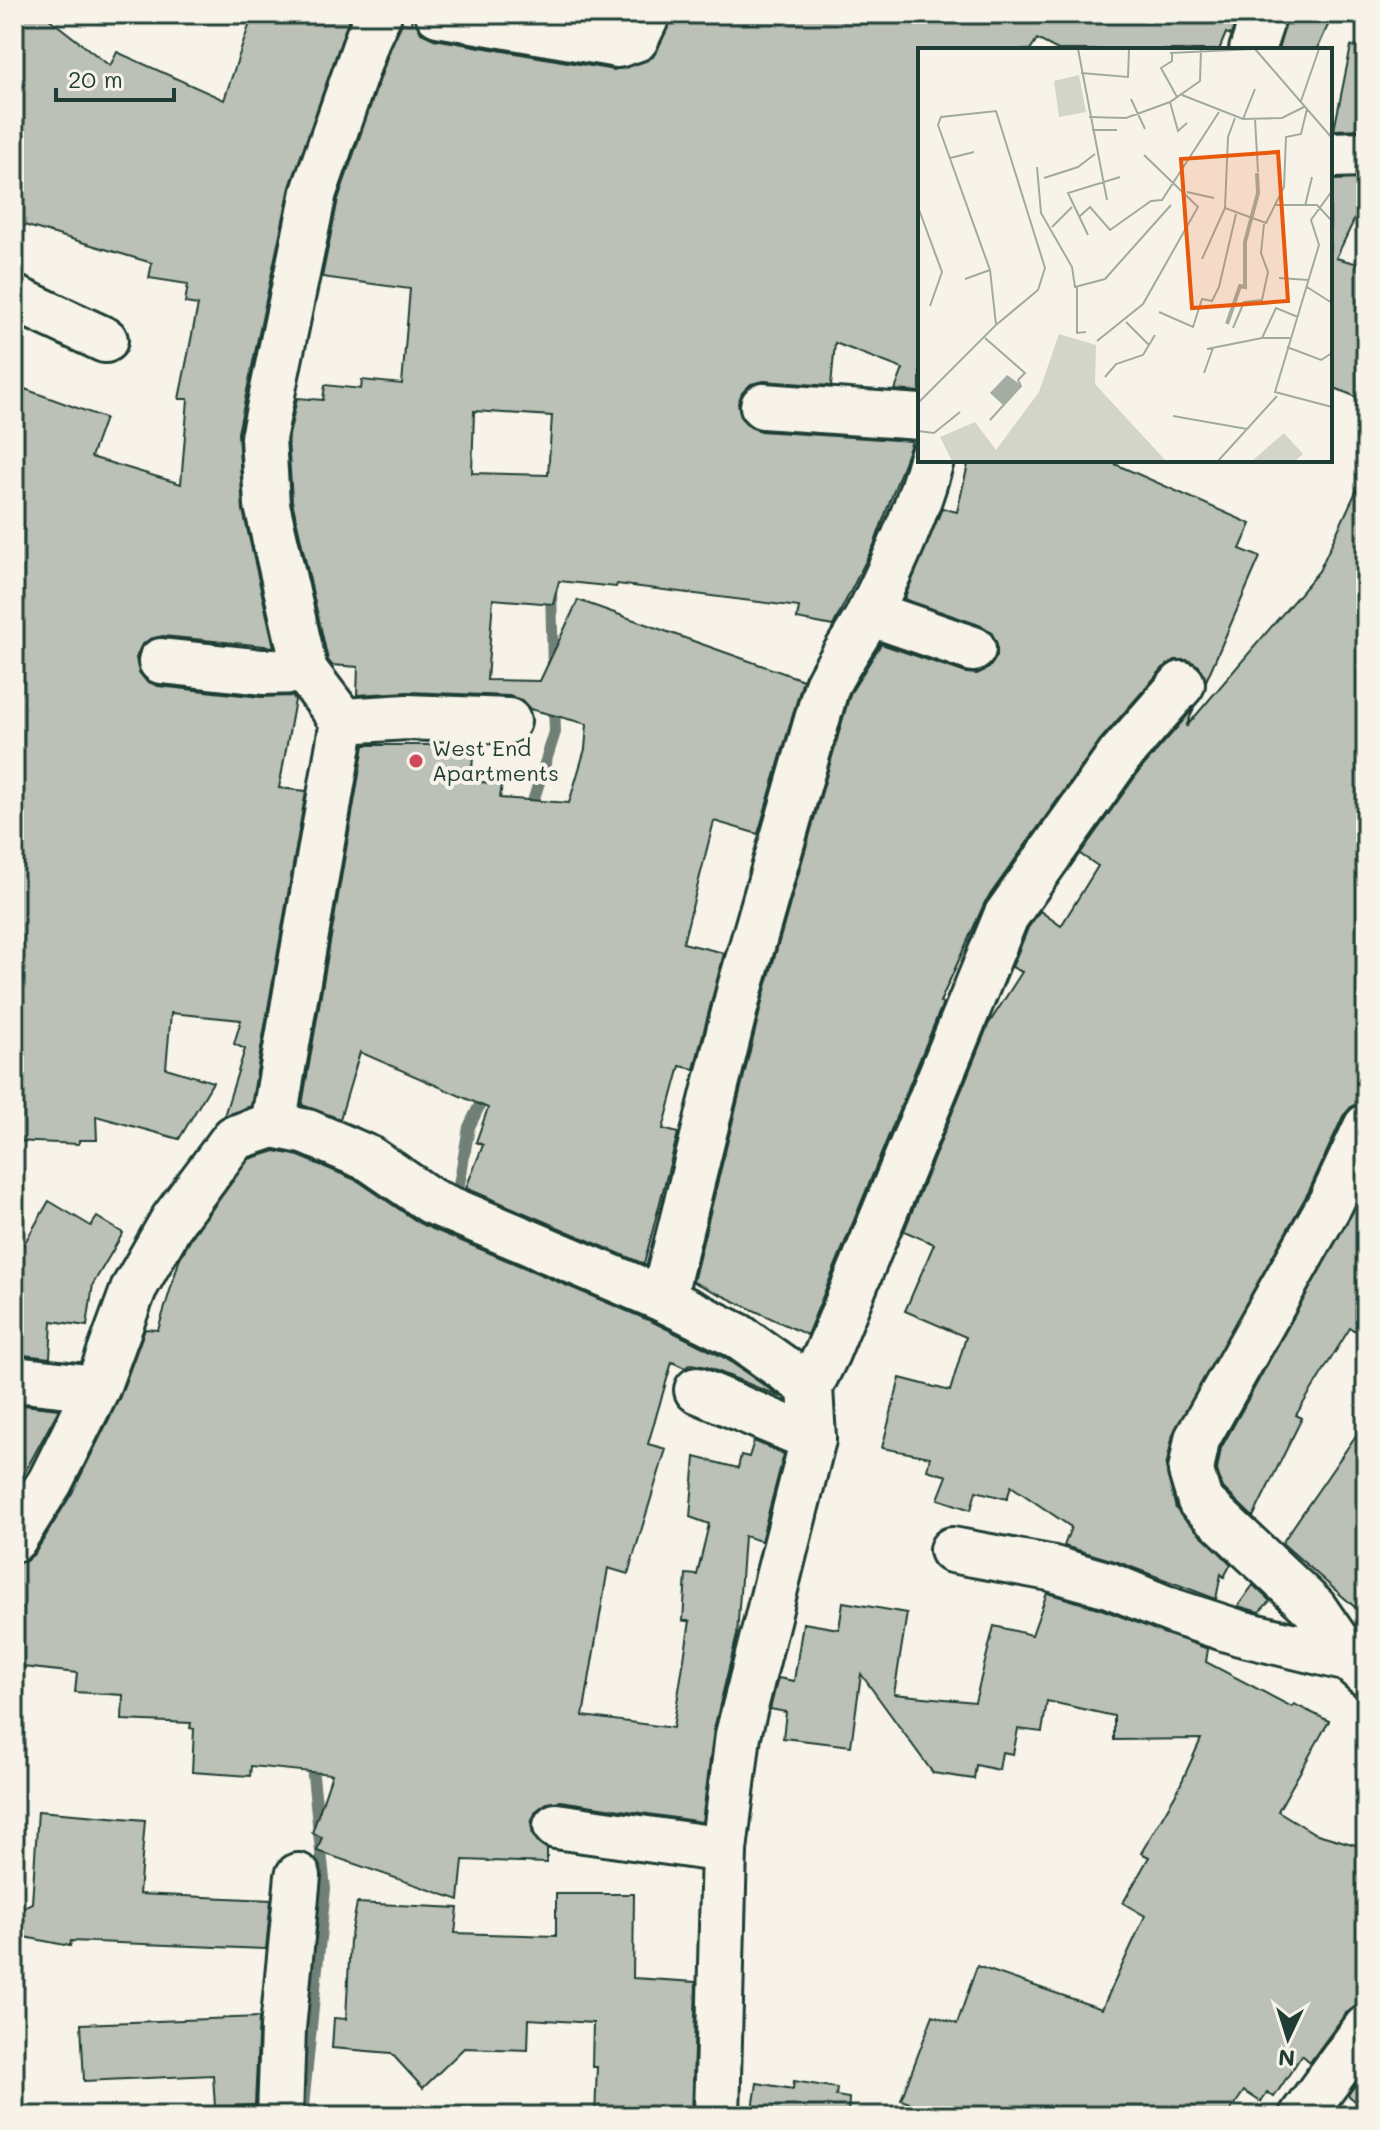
<svg xmlns="http://www.w3.org/2000/svg" width="1380" height="2130" font-family="Mali,sans-serif">
<style>
.lines{fill:none;stroke-linecap:round;stroke-linejoin:round}
.stream{stroke:#6f8077;stroke-width:12}
.building{fill:#bbc1b6;stroke:#1f3d34;stroke-width:2;fill-rule:evenodd}
.minor-casing{stroke:#1f3d34;stroke-width:50}
.minor{stroke:#f7f3e8;stroke-width:44}
.poi-dot{fill:#d1495b;stroke:#f7f3e8;stroke-width:3}
.labels{text-anchor:middle;stroke-width:8;stroke-linejoin:round;paint-order:stroke}
.poi-label{font-size:22px;fill:#1f3d34;stroke:#f7f3e8;text-anchor:start}
.inset-river{fill:none;stroke:#a4ada3;stroke-width:4}
.inset-road{fill:none;stroke:#a1aaa0;stroke-width:2}
.view{fill:#e8590c;fill-opacity:0.15;stroke:#e8590c;stroke-width:4}
.inset-edge{fill:none;stroke:#1f3d34;stroke-width:4}
</style>
<rect width="100%" height="100%" fill="#f7f3e8"/>
<filter id="ink" filterUnits="userSpaceOnUse"><feTurbulence type="fractalNoise" baseFrequency=".0125" numOctaves="2"/><feDisplacementMap in="SourceGraphic" scale="16" xChannelSelector="R" yChannelSelector="G"/><feConvolveMatrix kernelMatrix="1 2 1 2 8 2 1 2 1" color-interpolation-filters="sRGB"/></filter>
<g filter="url(#ink)">
<g class="lines">
<!-- stream -->
<g class="stream">
<path d="M551 589 553 670"/>
<path d="M529 814 555 732 554 701"/>
<path d="M456 1202 469 1127 487 1090"/>
<path d="M302 2116 325 1889 311 1757"/>
</g>
</g>
<!-- building -->
<g class="building">
<path d="M14 14H43L110 66 117 52 224 100 253 14 350 16 290 187 238 433 243 510 274 647 163 636 150 639 141 646 136 658 139 672 146 681 158 686 261 697 293 696 295 700 279 788 306 791 251 1106 224 1116 245 1049 234 1044 241 1020 171 1013 166 1068 213 1082 179 1139 96 1116 97 1140H79V1144L14 1141V421L25 389 105 418 91 457 181 484 188 399H179L198 305 185 303 188 284 149 278 152 263 14 222Z"/>
<path d="M412 14 421 33 434 39 614 70 653 57 673 14H1238L1231 35 1226 33 1219 50H1058L1037 39 1030 50H920V392L895 390 903 369 835 343 831 386 764 381 751 384 742 393 738 403 741 418 750 427 760 431 912 441 874 545 833 626 797 619 799 607 617 584 616 587 559 581 553 604 493 599 487 680 540 681 578 600 803 680 758 834 714 821 683 943 724 953 694 1069 680 1066 663 1129 678 1133 644 1264 466 1188 483 1145 476 1142 488 1108 360 1052 340 1119 302 1105 364 745H474L471 781 502 784 500 798 569 803 585 749 587 724 530 709 522 700 509 696 408 692 357 695 358 667 332 665 328 660 292 501 288 440 297 398 323 400 325 385 361 389 362 380 402 384 410 289 322 277 338 199 391 47 402 23 411 24ZM474 411 552 416 548 475 472 473Z"/>
<path d="M1288 14H1333L1317 50H1278Z"/>
<path d="M1351 46 1366 48V129L1334 130Z"/>
<path d="M1366 179V195L1336 258 1366 266V401L1330 386V180Z"/>
<path d="M969 460H1106L1251 524 1240 549 1260 557 1206 681 1199 666 1188 660H1175L1163 668 1100 740 985 902 940 1002 943 1003 807 1335 693 1282 764 994 850 694 881 644 966 673 977 674 989 668 997 656V644L991 632 982 626 904 599 942 508 957 512Z"/>
<path d="M1366 470V1102L1352 1106 1343 1116 1309 1191 1173 1434 1166 1467 1176 1509 1231 1564 1224 1577 1221 1574 1216 1599 1118 1562 1064 1546 1071 1527 1011 1486 1007 1499 976 1491 971 1510 938 1499 947 1476 927 1470 930 1457 882 1448 900 1378 950 1391 966 1337 905 1311 934 1244 904 1231 988 1025 1022 972 1012 967 1028 928 1040 911 1061 926 1098 866 1080 854 1140 770 1194 708 1186 727 1319 571Z"/>
<path d="M275 1151 299 1156 358 1181 421 1224 653 1322 725 1358 781 1397 707 1367 691 1364 685 1368 672 1362 648 1444 666 1449 628 1574 608 1568 583 1716 673 1728 690 1621H683L686 1574 697 1575 709 1524 690 1517 695 1457 738 1468 741 1455 749 1457 754 1441 784 1454 761 1541 744 1536 737 1635 714 1729 702 1822 560 1801 547 1803 536 1811 531 1823 533 1836 547 1849V1863L463 1860 459 1900 317 1851 322 1837 312 1833 332 1774 251 1766 250 1776 192 1772 194 1729 190 1728 191 1723 122 1720 123 1695 75 1692 77 1673 14 1666V1564L26 1561 35 1553 72 1493 119 1399 145 1329 158 1330 180 1258 194 1234 249 1159Z"/>
<path d="M1366 1186V1336L1350 1328 1296 1415 1302 1418 1253 1517 1222 1487 1217 1470 1221 1448Z"/>
<path d="M49 1201 91 1226 97 1217 123 1233 93 1284 87 1326 52 1321 50 1358 14 1354V1243L24 1244Z"/>
<path d="M14 1404 59 1409 14 1492Z"/>
<path d="M1366 1421V1617L1282 1543Z"/>
<path d="M1253 1585 1270 1601 1259 1612 1238 1606Z"/>
<path d="M1047 1593 1101 1609 1208 1649 1206 1662 1292 1707 1294 1704 1329 1721 1278 1811 1314 1833 1366 1848V2003L1346 2013 1310 2062 1302 2055 1274 2097 1267 2092 1261 2102 1244 2091 1227 2116H944L901 2100 933 2015 957 2024 977 1966 1102 2009 1145 1916 1123 1903 1149 1857 1141 1853 1178 1790 1201 1739 1114 1740V1716L1047 1701 1042 1732 1018 1729 1013 1754 1002 1752 999 1770 976 1765 974 1779 933 1773 861 1674 851 1746 783 1738 786 1712 770 1709 778 1678 794 1681 803 1623 839 1629 843 1602 907 1613 894 1694 975 1702 994 1626 1032 1635Z"/>
<path d="M38 1811 145 1820 139 1894 271 1900 266 1949 71 1941 70 1946 14 1935V1912L32 1903Z"/>
<path d="M556 1894H634L633 1978 696 1982 692 2116H595L597 2067H592L593 2023 529 2019 528 2050 464 2048 423 2088 391 2053 332 2048 334 2018 346 2019 350 1940 357 1903 458 1908 455 1933 556 1936Z"/>
<path d="M259 2017 255 2105 215 2107 213 2075 84 2081 81 2024Z"/>
<path d="M1366 2070V2110L1348 2095Z"/>
<path d="M794 2081 837 2088 836 2096 849 2098 848 2116H752L757 2083 793 2089Z"/>
</g>
<g class="lines">
<!-- minor casing -->
<g class="minor-casing">
<g id="minor">
<path d="M438 14 618 45 636 39 648 14"/>
<path d="M1252 50 1264 14"/>
<path d="M1330 155 1366 154"/>
<path d="M14 298 105 340"/>
<path d="M763 406 920 417"/>
<path d="M869 613 973 649"/>
<path d="M161 661 263 672 305 671"/>
<path d="M343 721 407 717 508 721"/>
<path d="M273 1125 343 721 305 671 267 505 263 438 314 192 368 37 379 14"/>
<path d="M1366 1127 1331 1202 1197 1439 1191 1471 1200 1501 1314 1608 1349 1659 1366 1674"/>
<path d="M663 1299 740 988 827 685C840 659 858 636 871 610 895 561 917 512 931 460"/>
<path d="M14 1379 97 1388"/>
<path d="M697 1390 813 1439"/>
<path d="M14 1539 50 1482 97 1388 134 1288 173 1220 234 1138 273 1125 307 1132 370 1159 431 1201 663 1299 738 1336 810 1387"/>
<path d="M952 1550 1050 1568 1109 1585 1175 1612 1240 1633 1349 1659"/>
<path d="M556 1826 724 1850"/>
<path d="M280 2116 283 2028 298 1876"/>
<path d="M717 2116 724 1850 738 1735 813 1439 810 1387 827 1353 1006 916 1120 755 1182 684"/>
<path d="M1302 2116 1366 2028"/>
</g>
</g>
<!-- minor -->
<use href="#minor" class="minor"/>
</g>
</g>
<!-- markers -->
<circle class="poi-dot" cx="416" cy="761" r="8"/>
<g class="labels">
<!-- poi labels -->
<g class="poi-label">
<text x="432" y="756">West End<tspan x="432" dy="25">Apartments</tspan></text>
</g>
</g>
<!-- overview -->
<g transform="translate(918 48)">
<rect width="414" height="414" fill="#f7f3e8"/>
<path d="M161 27 168 64 141 69 136 33ZM141 286 178 297 177 336 248 413H34L22 389 57 374 78 402 121 344ZM366 385 385 406 377 413H334Z" fill="#d3d5ca"/>
<path d="M89 327 103 337 85 357 72 345Z" fill="#a4ada3"/>
<path class="inset-river" d="M309 276 322 238 327 239V194L340 145 339 125"/>
<path class="inset-road" d="M160 1 189 152M337 1 414 90M252 5 336 1M254 5V13L243 20 259 49M163 25 210 29 211 1M264 47 325 71 364 70 386 59M213 51 227 81M383 53 401 1M252 54 260 83 269 75M171 69 208 70 252 54 282 33 283 1M325 71 337 41M337 71 340 124M174 82H199M32 110 56 104M119 119 123 165 154 219 157 239 187 231 253 157M126 130 160 119 177 106M414 143 393 172 401 197 357 344 414 359M269 144 296 150M357 157H399L414 173M387 158 394 129M0 159 24 224 12 258M307 160 348 175 366 139 368 89 383 86 389 61M162 168 172 159 192 182 233 153 244 152 301 64M134 179 154 159M170 187 150 145 202 129M284 211 307 160 310 89 317 70M361 230 391 232M47 231 72 222M159 239V285L168 284M389 239 414 255M241 264 275 279 284 251 294 253 301 239 318 166M208 274 231 297M315 280 326 254 344 252 350 224 343 205 346 176M67 290 107 325 100 332 103 338 72 372M372 290H344L358 260 380 269M179 293 225 256 280 159 226 107M369 299 403 312 414 305M289 301 344 290M286 325 295 300M187 329 198 316 225 307 237 287M0 355 78 277 72 222 20 77 23 69 78 63 127 220 120 242 78 277M255 368 329 381M0 383 16 385 42 364M300 413 359 348"/>
<path class="view" d="M360 104 370 253 274 260 263 111Z"/>
<rect width="414" height="414" class="inset-edge"/>
</g>
<!-- margin -->
<rect width="1380" height="2130" fill="none" stroke="#f7f3e8" stroke-width="48"/>
<rect x="24" y="24" width="1332" height="2082" fill="none" stroke="#1f3d34" stroke-width="3" filter="url(#ink)"/>
<!-- north arrow -->
<g transform="translate(1288 2038) rotate(184)" stroke="#f7f3e8" stroke-width="6" paint-order="stroke">
<path d="M0-6L14 30L0 20L-14 30Z" fill="#1f3d34"/>
<text y="-12" font-size="22" font-weight="bold" text-anchor="middle" fill="#1f3d34">N</text>
</g>
<!-- scale -->
<path d="M56 88v12h118v-12" fill="none" stroke="#1f3d34" stroke-width="4"/>
<text x="68" y="88" font-size="24" fill="#1f3d34" stroke="#f7f3e8" stroke-width="6" paint-order="stroke">20 m</text>
</svg>
